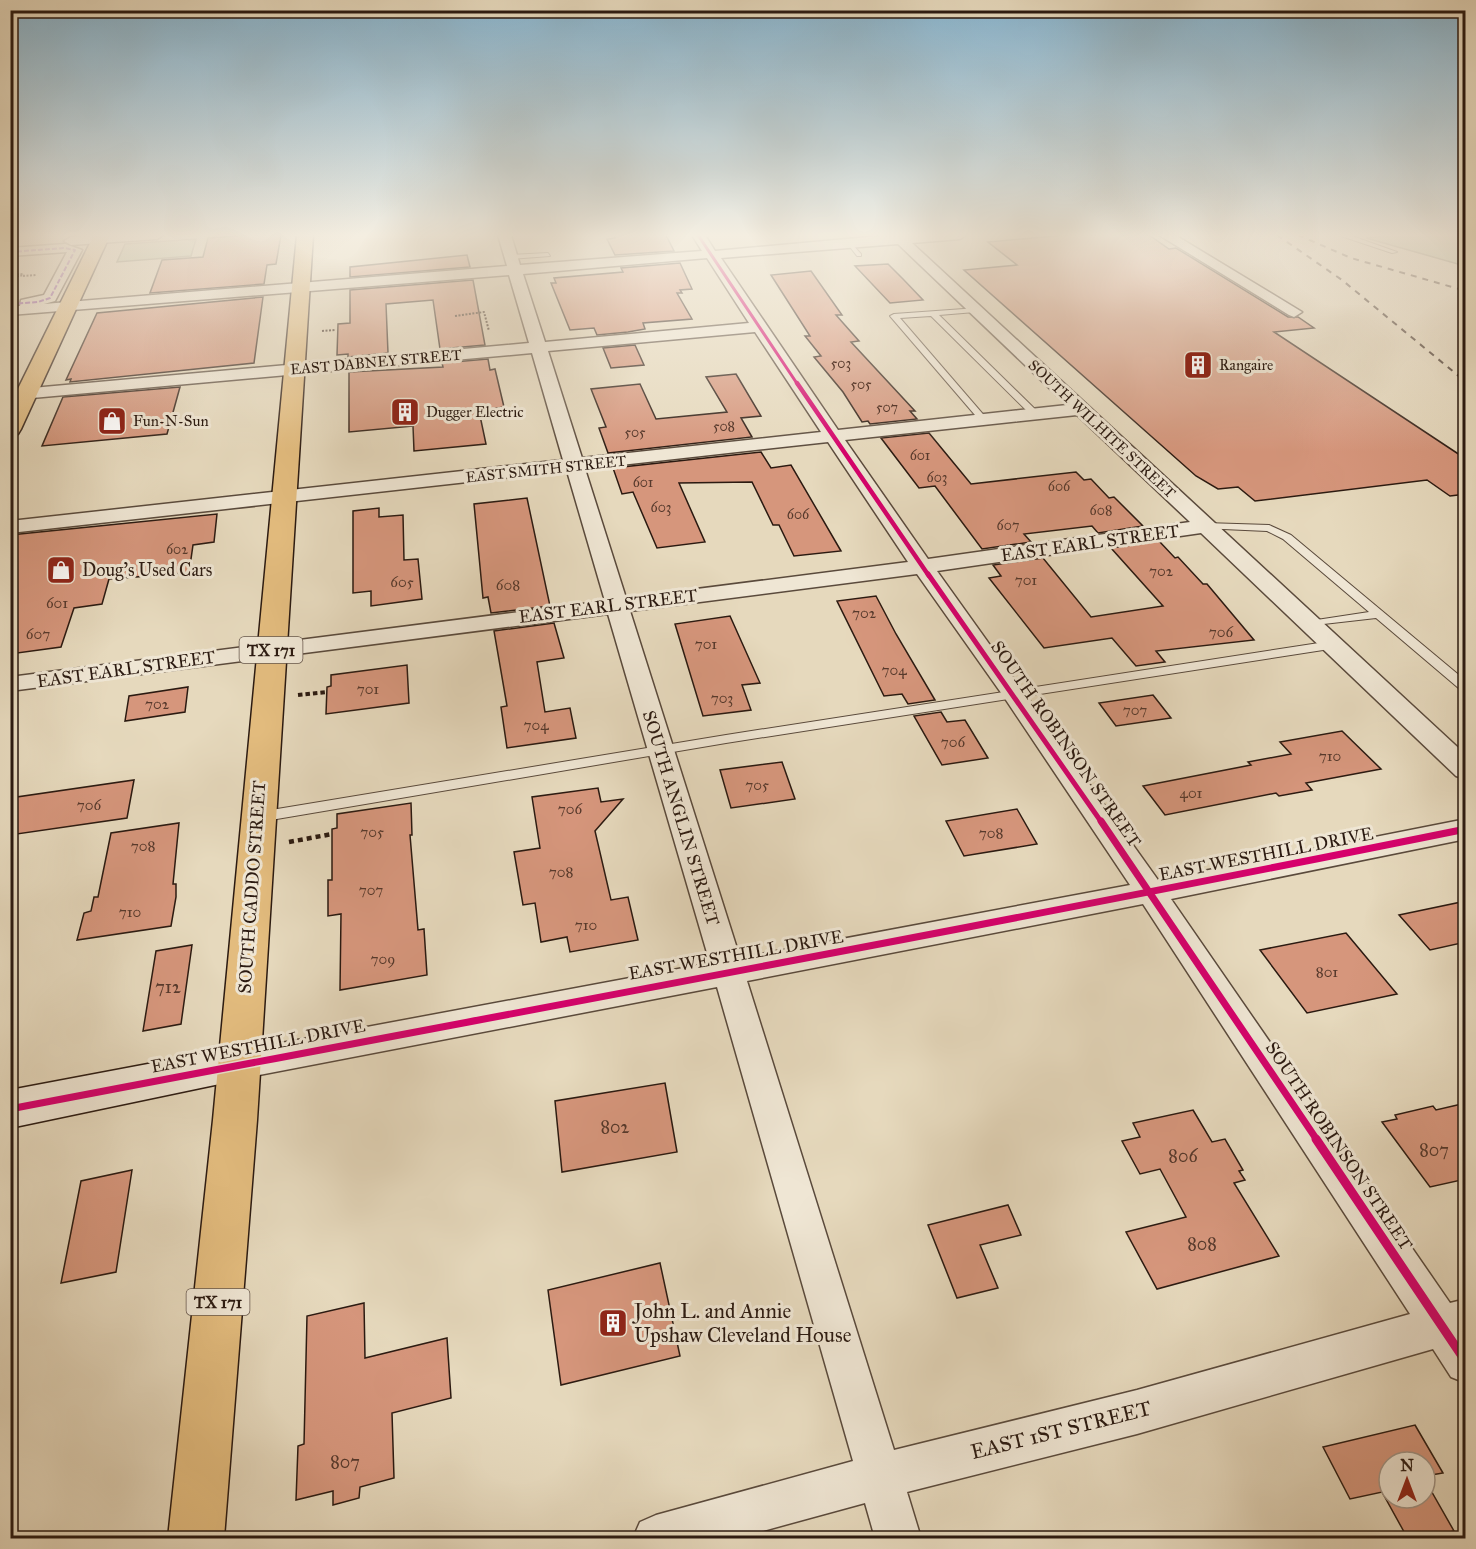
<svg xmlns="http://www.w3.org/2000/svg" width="1476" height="1549" font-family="'IM FELL Great Primer',serif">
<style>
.green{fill:#aec096;stroke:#6c6d54;stroke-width:1.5}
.building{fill:#d6967c;stroke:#2b1a11;stroke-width:1.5}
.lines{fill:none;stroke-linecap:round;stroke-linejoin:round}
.lane-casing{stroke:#5a4a3c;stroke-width:2}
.street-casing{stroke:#5a4a3c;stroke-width:3}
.secondary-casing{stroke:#2b1a11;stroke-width:3}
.primary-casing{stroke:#2b1a11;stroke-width:3}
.path-far2{stroke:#2b1a11;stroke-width:2;stroke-dasharray:2 1.5;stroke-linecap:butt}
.path-far1{stroke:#2b1a11;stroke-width:4;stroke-dasharray:4.5 3;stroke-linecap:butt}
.path{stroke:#2b1a11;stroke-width:4.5;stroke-dasharray:5 4;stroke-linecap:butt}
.lane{fill:#efe6d4;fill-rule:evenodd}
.street{fill:#efe6d4;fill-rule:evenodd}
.secondary{fill:#efe6d4;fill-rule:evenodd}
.primary{fill:#e3bc7e;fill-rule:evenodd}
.rail{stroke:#2b1a11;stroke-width:2;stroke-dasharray:6 6;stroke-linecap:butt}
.quiet{stroke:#8e44ad;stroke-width:2;stroke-dasharray:5 2;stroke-linecap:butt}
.cycleway-far4-casing{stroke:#efe6d4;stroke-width:5}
.cycleway-far3-casing{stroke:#efe6d4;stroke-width:8}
.cycleway-far2-casing{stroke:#efe6d4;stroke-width:9}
.cycleway-far1-casing{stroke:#efe6d4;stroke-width:10}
.cycleway-casing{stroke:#efe6d4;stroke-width:13}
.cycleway-far4{stroke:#d6006c;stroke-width:3}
.cycleway-far3{stroke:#d6006c;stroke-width:4.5}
.cycleway-far2{stroke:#d6006c;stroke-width:5}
.cycleway-far1{stroke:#d6006c;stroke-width:7}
.cycleway{stroke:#d6006c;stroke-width:9}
.labels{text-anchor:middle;stroke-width:6;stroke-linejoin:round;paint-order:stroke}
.far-number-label{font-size:14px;fill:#56392c}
.far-street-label{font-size:15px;fill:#2b1a11;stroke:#efe6d4}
.far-poi-label{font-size:15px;fill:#2b1a11;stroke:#efe6d4;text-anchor:start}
.number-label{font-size:15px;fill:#56392c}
.shield{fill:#efe6d4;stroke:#66574c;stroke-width:1.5}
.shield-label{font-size:16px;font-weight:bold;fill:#2b1a11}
.street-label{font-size:18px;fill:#2b1a11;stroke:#efe6d4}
.poi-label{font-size:18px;fill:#2b1a11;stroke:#efe6d4;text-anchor:start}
.near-number-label{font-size:18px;fill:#56392c}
.near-poi-label{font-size:21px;fill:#2b1a11;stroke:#efe6d4;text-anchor:start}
.near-street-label{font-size:21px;fill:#2b1a11;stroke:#efe6d4}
</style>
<rect width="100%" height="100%" fill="#e6d9bd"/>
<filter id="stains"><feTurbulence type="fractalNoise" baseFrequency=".00333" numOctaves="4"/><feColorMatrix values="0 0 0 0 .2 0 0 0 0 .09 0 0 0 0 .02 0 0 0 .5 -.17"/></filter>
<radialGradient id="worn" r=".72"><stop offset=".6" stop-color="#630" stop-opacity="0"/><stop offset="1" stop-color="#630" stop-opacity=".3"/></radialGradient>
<!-- green -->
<g class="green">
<path d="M1398 235H1465V266L1366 238Z"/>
<path d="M196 239 191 256 117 262 125 244Z"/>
</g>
<!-- building -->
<g class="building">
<path d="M248 235H281L276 264 267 265 264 284 150 293 162 260 203 257 208 238Z"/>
<path d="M614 235H666L674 251 615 255 607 239 615 238Z"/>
<path d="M1066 235H1149L1169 249 1176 248 1288 317H1298L1314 328 1274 332 1466 459V494L1450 496 1427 480 1255 501 1238 487 1218 489 1196 476 964 270 1017 265 988 242Z"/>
<path d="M467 255 470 267 350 277V267Z"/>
<path d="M680 263 692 289 680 290 682 293H677L692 319 643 323 645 329 628 332 597 335 594 328 570 330 551 283H556L554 278 623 272 621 268Z"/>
<path d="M888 264 903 279 923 300 890 303 855 266Z"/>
<path d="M811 271 842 315H836L859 341 851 342 915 411H910L917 419 870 424 868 421 862 422 843 392 814 357 821 356 805 336H810L771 275Z"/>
<path d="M473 280 485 345 440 349 433 300 386 304 388 353 348 357V354L337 355 338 324 350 323V290Z"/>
<path d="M263 297 254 363 70 382 71 379 66 380 97 313Z"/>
<path d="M635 345 644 365 611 368 603 348Z"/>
<path d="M488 359 490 370 495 369 504 407 479 411 486 444 414 451 413 426 349 432V372L443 367 442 363Z"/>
<path d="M736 374 761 416 741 418 752 437 608 453 599 428 606 427 591 389 640 384 656 419 727 412 706 377Z"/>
<path d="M180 387 167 434 42 446 63 397Z"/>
<path d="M929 433 971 484 1076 472 1084 480 1091 479 1109 498 1114 497 1143 526 1098 533 1092 526 1024 534 1031 542 982 549 935 486 919 488 881 438Z"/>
<path d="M761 452 771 468 791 465 841 551 794 556 779 525H773L752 482 679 483 705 542 657 548 633 492 622 494 613 468Z"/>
<path d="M527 498 550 606 491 613 488 597 483 598 474 504Z"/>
<path d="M379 508V517L403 515 404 560 418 559 422 599 371 606V591L353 593V511Z"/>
<path d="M217 514 214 542 193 545 189 573 109 579 102 604 74 608 61 647 10 654V535Z"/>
<path d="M1159 541 1175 558 1178 557 1203 584H1207L1254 640 1156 651 1165 662 1136 666 1112 638 1044 648 989 578 1001 576 993 565 1043 558 1091 617 1163 606 1111 548Z"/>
<path d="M876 596 896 634 935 700 908 704 902 694 884 696 837 601Z"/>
<path d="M730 616 760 683 742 685 751 710 703 716 675 624Z"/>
<path d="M554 623 564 658 537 662 545 712 570 708 576 738 507 748 501 707 507 706 494 631Z"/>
<path d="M407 665 409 703 326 714 327 687 331 686V675Z"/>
<path d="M188 687 185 712 125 721 129 696Z"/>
<path d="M1153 695 1171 718 1116 726 1099 703Z"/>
<path d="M941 712 947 722 965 720 988 758 942 765 914 716Z"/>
<path d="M1342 731 1381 769 1306 783 1312 790 1279 796 1276 793 1165 815 1143 786 1251 765 1248 762 1291 754 1280 742Z"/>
<path d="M782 762 795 799 731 808 720 770Z"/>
<path d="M134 780 127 818 10 835V798Z"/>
<path d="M598 788 601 802 623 799 595 831 611 900 628 897 638 940 570 952 567 937 541 942 535 903 523 905 514 852 540 848 532 797Z"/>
<path d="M411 803 412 835H410L418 930 424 929 427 975 340 990 341 914 328 916V880H332V829L337 828V814Z"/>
<path d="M1017 809 1037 844 964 856 946 821Z"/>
<path d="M179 823 173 884H176V897L171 926 77 940 84 913 91 911 94 897H98L111 833Z"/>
<path d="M1466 901V942L1430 950 1399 915Z"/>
<path d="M1346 933 1397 994 1307 1013 1260 950Z"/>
<path d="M192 945 181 1024 143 1031 156 951Z"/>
<path d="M665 1083 677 1152 562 1172 555 1101Z"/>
<path d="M1466 1103V1179L1430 1187 1382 1122 1397 1119 1395 1115 1433 1106 1436 1110Z"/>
<path d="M1193 1110 1212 1142 1225 1139 1243 1170 1239 1171 1245 1180 1234 1183 1279 1256 1157 1289 1126 1232 1186 1217 1160 1169 1140 1174 1122 1141 1140 1137 1133 1123Z"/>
<path d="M132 1170 116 1272 61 1283 81 1181Z"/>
<path d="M1008 1205 1021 1235 980 1245 998 1288 957 1298 928 1225Z"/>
<path d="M660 1263 680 1356 561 1385 548 1290Z"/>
<path d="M364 1303 365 1358 447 1338 451 1398 392 1413 394 1478 360 1487 359 1498 333 1505V1491L296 1500 298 1446 304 1444 307 1316Z"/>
<path d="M1415 1425 1443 1473 1425 1476V1462H1389V1498H1425V1480L1454 1531 1421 1539H1408L1382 1492 1350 1499 1323 1447Z"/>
</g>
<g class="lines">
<!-- lane casing -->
<g class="lane-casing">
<g id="lane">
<path d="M1338 235H1349L1397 252 1392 253Z"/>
<path d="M847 243H851L861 254V256H857Z"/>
<path d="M548 253 550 256 510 259 507 257 510 255Z"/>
<path d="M978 308V312H975L939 315 1038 412V416H1032L931 316 900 318 988 420 981 422 890 316 894 314Z"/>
<path d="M1205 523 1269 525 1291 535 1466 681V692L1462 691 1376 618 1306 626 1304 624 1306 622 1310 621 1369 612 1283 539 1267 531 1201 528 1200 526Z"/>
<path d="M1332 641 1336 642 1338 645 1336 648 726 743 259 822 252 817 259 812 726 735Z"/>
</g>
</g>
<!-- street casing -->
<g class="street-casing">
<g id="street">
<path d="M93 235H163L157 239 71 245 64 241 71 237Z"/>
<path d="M498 235H511L520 265 702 251 692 235H705L715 251 890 235H966L960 239 912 243 1466 755V779L1456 776 1201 533 937 571 1158 880 1466 819V839L1171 899 1450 1303 1466 1299V1383L1451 1377 1433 1349 1137 1434 907 1492 921 1538H875L865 1503 737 1538H633L640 1522 656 1515 853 1461 717 987 238 1079 226 1075 221 1065 226 1055 238 1051 710 963 608 614 10 691V677L605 601 567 471 10 533V521L563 460 532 353 10 400V390L529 343 509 275 10 315V306H20L21 300 44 295 67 252 10 256V248L65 244 82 250 55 301 44 304 507 266ZM898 244 1067 405 838 430 721 258ZM707 258 749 323 545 342 523 274ZM755 332 821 432 582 458 548 351ZM1077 415 1190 522 928 559 845 440ZM828 442 908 562 626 598 585 469ZM917 574 1004 697 1130 885 740 958 630 611ZM1143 904 1410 1314 1137 1390 894 1450 747 981Z"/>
<path d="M1159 235H1175L1302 312 1294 317 1289 315Z"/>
</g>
</g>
<!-- secondary casing -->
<g class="secondary-casing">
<path id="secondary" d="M238 1047 253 1053 259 1065 253 1077 10 1128V1090Z"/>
</g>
<!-- primary casing -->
<g class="primary-casing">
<g id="primary">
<path d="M94 235H110L21 429 18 434 10 436V405Z"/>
<path d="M297 235H313L257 1120 224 1538H168L213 1120Z"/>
</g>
</g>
<!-- path-far2 -->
<g class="path-far2">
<path d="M10 275 24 274"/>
<path d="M23 276 36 275"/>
<path d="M10 278 24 275"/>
<path d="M455 316 484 312 489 331"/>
<path d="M322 331 336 330"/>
</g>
<!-- path-far1 -->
<path class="path-far1" d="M298 695 327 692"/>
<!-- path -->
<path class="path" d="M289 842 332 834"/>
<!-- lane -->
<use href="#lane" class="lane"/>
<!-- street -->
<use href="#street" class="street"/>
<!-- secondary -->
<use href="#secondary" class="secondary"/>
<!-- primary -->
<use href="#primary" class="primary"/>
<!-- rail -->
<g class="rail">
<path d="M1277 235 1342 280 1466 382"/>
<path d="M1298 235 1351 258 1466 291"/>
</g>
<!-- quiet -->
<path class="quiet" d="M10 252 65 248 75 250 50 298 38 302 10 304"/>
<!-- cycleway-far4 casing -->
<g class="cycleway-far4-casing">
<path id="cycleway-far4" d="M698 235 798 385"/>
</g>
<!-- cycleway-far3 casing -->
<g class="cycleway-far3-casing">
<path id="cycleway-far3" d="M797 383 929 576"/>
</g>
<!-- cycleway-far2 casing -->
<g class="cycleway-far2-casing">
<path id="cycleway-far2" d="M928 574 1102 823"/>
</g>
<!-- cycleway-far1 casing -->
<g class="cycleway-far1-casing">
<g id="cycleway-far1">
<path d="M1101 821 1317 1140"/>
<path d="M10 1109C495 1016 982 927 1466 829"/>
</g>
</g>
<!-- cycleway casing -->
<g class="cycleway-casing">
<path id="cycleway" d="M1316 1139 1466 1362"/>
</g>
<!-- cycleway-far4 -->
<use href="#cycleway-far4" class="cycleway-far4"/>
<!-- cycleway-far3 -->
<use href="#cycleway-far3" class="cycleway-far3"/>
<!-- cycleway-far2 -->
<use href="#cycleway-far2" class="cycleway-far2"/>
<!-- cycleway-far1 -->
<use href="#cycleway-far1" class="cycleway-far1"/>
<!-- cycleway -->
<use href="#cycleway" class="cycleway"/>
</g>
<!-- sky -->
<linearGradient id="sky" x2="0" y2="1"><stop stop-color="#87b6d2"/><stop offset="0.52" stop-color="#f4eee1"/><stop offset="1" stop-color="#f4eee1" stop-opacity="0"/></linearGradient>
<rect width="1476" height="452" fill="url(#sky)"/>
<!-- icons -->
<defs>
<g id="building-square" transform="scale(1.5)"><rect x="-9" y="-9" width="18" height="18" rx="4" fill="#8f2418" stroke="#efe6d4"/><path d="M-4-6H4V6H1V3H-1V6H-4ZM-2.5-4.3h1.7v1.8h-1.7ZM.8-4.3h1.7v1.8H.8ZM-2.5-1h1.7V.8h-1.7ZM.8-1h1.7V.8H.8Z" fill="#fff"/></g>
<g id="shop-square" transform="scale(1.5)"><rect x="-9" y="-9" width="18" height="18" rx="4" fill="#8f2418" stroke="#efe6d4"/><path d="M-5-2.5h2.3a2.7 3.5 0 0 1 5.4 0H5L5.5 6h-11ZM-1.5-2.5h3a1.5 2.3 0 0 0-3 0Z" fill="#fff"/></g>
</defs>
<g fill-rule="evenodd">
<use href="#building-square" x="1198" y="365"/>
<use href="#building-square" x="405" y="412"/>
<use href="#shop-square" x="112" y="421"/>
<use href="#shop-square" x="61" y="570"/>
<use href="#building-square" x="613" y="1323"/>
</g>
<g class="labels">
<!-- far-number labels -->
<g class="far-number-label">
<text x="841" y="368">503</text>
<text x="861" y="389">505</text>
<text x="887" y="412">507</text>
<text x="724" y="431">508</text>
<text x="635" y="437">505</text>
<text x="920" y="460">601</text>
<text x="937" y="482">603</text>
<text x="643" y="487">601</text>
<text x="1059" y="491">606</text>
<text x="661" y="512">603</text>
<text x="1101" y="515">608</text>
<text x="798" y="519">606</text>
<text x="1008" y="530">607</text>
<text x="177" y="554">602</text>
</g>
<!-- far-street labels -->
<g class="far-street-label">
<text transform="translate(376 362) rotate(-5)" y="5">EAST DABNEY STREET</text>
<text transform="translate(1102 429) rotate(43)" y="5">SOUTH WILHITE STREET</text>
<text transform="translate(546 469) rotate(-6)" y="5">EAST SMITH STREET</text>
</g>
<!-- far-poi labels -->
<g class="far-poi-label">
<text x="1219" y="370">Rangaire</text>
<text x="426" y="417">Dugger Electric</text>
<text x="133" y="426">Fun-N-Sun</text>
</g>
<!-- number labels -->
<g class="number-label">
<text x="1161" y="576">702</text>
<text x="1026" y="585">701</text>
<text x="402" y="587">605</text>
<text x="508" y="590">608</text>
<text x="57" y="608">601</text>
<text x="864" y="618">702</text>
<text x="1221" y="637">706</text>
<text x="38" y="639">607</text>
<text x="706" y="649">701</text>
<text x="894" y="675">704</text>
<text x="368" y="694">701</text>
<text x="722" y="703">703</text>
<text x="157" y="709">702</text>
<text x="1135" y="715">707</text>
<text x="536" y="730">704</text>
<text x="953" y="747">706</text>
<text x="1330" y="761">710</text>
<text x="757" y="790">705</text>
<text x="1191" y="798">401</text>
<text x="89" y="810">706</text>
<text x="570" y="814">706</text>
<text x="372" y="837">705</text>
<text x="991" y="838">708</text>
<text x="143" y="851">708</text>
<text x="561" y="877">708</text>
<text x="371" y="895">707</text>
<text x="130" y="917">710</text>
<text x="586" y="930">710</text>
<text x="383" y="964">709</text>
<text x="1327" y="977">801</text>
</g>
<!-- shield labels -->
<g class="shield">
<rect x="239.5" y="637" width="63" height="26" rx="4.5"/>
<rect x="186.5" y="1289" width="63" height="26" rx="4.5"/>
</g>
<g class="shield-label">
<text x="271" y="656">TX 171</text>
<text x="218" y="1308">TX 171</text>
</g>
<!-- street labels -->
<g class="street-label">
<text transform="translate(1090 543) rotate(-8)" y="6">EAST EARL STREET</text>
<text transform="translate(608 606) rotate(-7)" y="6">EAST EARL STREET</text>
<text transform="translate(126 669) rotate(-8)" y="6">EAST EARL STREET</text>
<text transform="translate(1066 744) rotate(55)" y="6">SOUTH ROBINSON STREET</text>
<text transform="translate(681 818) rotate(73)" y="6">SOUTH ANGLIN STREET</text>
<text transform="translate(1266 854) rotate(-11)" y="6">EAST WESTHILL DRIVE</text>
<text transform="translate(252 887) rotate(-86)" y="6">SOUTH CADDO STREET</text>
<text transform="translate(736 955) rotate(-10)" y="6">EAST WESTHILL DRIVE</text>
<text transform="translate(258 1046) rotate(-11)" y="6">EAST WESTHILL DRIVE</text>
<text transform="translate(1339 1146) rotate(56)" y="6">SOUTH ROBINSON STREET</text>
</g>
<!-- poi labels -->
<g class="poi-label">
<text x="82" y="576">Doug's Used Cars</text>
</g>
<!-- near-number labels -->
<g class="near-number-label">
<text x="168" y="993">712</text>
<text x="615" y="1133">802</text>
<text x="1434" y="1156">807</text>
<text x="1183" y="1162">806</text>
<text x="1202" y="1250">808</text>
<text x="345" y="1468">807</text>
</g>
<!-- near-poi labels -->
<g class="near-poi-label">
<text x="634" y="1318">John L. and Annie<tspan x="634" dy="24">Upshaw Cleveland House</tspan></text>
</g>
<!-- near-street labels -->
<g class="near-street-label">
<text transform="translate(1061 1430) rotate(-14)" y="7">EAST 1ST STREET</text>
</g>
</g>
<!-- margin -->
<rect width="1476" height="1549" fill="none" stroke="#e6d9bd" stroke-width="36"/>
<rect x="12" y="12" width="1452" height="1525" fill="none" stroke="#2b1a11" stroke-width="3"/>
<rect x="18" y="18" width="1440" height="1513" fill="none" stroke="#2b1a11" stroke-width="1.5"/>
<!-- north arrow -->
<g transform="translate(1407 1480)"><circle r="28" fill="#efe6d4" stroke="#a19486" stroke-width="1.5"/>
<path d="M0-4.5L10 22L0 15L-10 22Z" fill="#8f2418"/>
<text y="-9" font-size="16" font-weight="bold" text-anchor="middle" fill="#2b1a11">N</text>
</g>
<rect width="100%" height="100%" filter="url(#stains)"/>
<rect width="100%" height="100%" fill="url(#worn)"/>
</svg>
